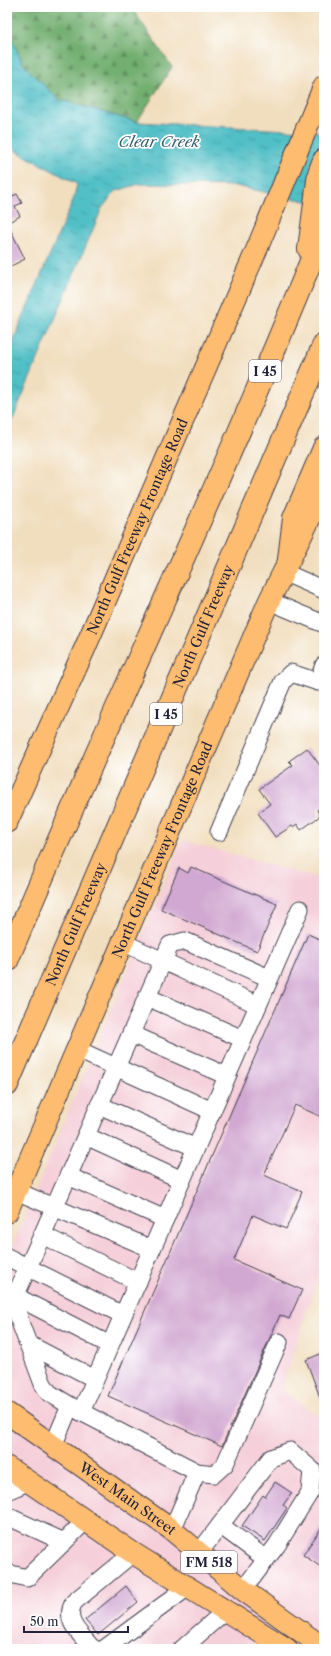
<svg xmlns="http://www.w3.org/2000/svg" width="331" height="1656" font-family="'Libre Caslon Text',serif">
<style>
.built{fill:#f5cfd9}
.forest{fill:url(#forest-firs);stroke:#4a6855}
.water{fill:url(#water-ripples);stroke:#3a7080}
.building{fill:#d1a8d2}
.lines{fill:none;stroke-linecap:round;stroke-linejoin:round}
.minor-casing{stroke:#413e4f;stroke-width:19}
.major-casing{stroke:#413e4f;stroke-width:23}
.highway-casing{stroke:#413e4f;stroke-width:24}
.minor{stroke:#fff;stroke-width:17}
.major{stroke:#fdbc70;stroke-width:21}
.highway{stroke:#fdbc70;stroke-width:22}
.labels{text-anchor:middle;stroke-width:3.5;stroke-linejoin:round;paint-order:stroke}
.shield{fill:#fff;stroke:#646476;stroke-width:1}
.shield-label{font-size:13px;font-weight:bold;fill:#22223b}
.street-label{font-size:14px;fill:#22223b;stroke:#fff}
.water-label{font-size:15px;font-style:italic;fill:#356173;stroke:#fff}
</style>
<defs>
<pattern id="forest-firs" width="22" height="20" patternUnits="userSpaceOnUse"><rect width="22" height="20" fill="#72af6f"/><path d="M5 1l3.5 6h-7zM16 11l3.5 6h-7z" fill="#5d8e5c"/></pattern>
<pattern id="water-ripples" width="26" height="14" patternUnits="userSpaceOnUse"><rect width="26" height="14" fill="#51bfc6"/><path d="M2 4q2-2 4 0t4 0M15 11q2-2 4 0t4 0" fill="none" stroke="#439ba2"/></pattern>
</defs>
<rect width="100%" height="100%" fill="#fff"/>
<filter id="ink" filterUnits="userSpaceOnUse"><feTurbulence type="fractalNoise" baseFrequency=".025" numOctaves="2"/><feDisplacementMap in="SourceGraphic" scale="8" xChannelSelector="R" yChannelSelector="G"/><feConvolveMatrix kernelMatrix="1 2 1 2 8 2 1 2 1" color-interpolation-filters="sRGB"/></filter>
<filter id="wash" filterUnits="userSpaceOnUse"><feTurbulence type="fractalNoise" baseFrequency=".012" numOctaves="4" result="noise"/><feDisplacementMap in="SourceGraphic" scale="16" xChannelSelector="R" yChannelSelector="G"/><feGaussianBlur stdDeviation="0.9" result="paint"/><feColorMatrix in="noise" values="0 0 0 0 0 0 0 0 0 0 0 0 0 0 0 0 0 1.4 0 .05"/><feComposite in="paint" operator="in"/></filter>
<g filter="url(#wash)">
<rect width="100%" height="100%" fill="#f1debe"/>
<!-- built -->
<path class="built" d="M182 840 324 880V1258L282 1390 324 1420V1627L315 1649H7V1258Z"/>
<!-- forest -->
<path class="forest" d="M7 7H131L172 67 137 122 58 99 23 64 7 27Z"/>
<!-- water -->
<path class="water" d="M7 27 23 64 58 99 137 122 324 132V205L236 186 139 184 116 191 102 208 7 432V355L74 198 77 184 7 146Z"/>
<g id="blocks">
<!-- building -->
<g class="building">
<path d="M7 191 10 197 17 194 22 203 15 206 20 216 7 223Z"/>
<path d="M7 223 25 259 7 268Z"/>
<path d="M307 748 324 771V805L317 810 320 816 301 830 297 824 293 827 292 826 275 837 258 813 270 804 259 789 293 765 289 761Z"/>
<path d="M191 867 277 904 257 951 161 909 179 868 188 873Z"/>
<path d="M308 934 324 941V1038L320 1047 324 1049V1118L295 1105 264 1175 302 1192 286 1229 253 1215 234 1260 302 1290 289 1319 280 1315 222 1446 108 1396Z"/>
<path d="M320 1354 324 1366 323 1405 306 1360Z"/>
<path d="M275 1482 292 1493 283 1505 287 1508 265 1541 242 1526 263 1495 265 1497Z"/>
<path d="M324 1524V1569L303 1555Z"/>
<path d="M126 1586 138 1602 98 1635 85 1620Z"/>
</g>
</g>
</g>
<g filter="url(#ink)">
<use href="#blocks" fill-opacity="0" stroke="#413e4f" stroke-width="1"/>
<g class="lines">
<!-- minor casing -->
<g class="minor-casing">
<g id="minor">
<path d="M283 572 324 590"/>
<path d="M269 601 324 624"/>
<path d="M219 832 283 681 291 673 318 682 324 665"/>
<path d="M122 942 258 1005"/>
<path d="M269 978 185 941 170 945 14 1299 21 1325 43 1384 49 1393 81 1412 197 1472 214 1474 225 1464 279 1342"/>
<path d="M147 997 243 1039"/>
<path d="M131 1034 227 1076"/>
<path d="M76 1049 212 1111"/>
<path d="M99 1105 196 1148"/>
<path d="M86 1136 182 1180"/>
<path d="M68 1176 165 1219"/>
<path d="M16 1191 152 1249"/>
<path d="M42 1235 138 1282"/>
<path d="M7 1257 123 1315"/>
<path d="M15 1296 110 1345"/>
<path d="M28 1344 95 1379"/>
<path d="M81 1412 300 909"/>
<path d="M53 1446 70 1406"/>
<path d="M7 1491 28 1482"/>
<path d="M7 1516 64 1542 85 1521"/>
<path d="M220 1525 266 1559"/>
<path d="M172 1530 197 1472"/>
<path d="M199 1553 271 1458 290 1451 312 1470 310 1492 277 1545 243 1590"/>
<path d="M7 1573 27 1578 64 1542"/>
<path d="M95 1649 91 1647C80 1633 63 1621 74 1602L133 1553"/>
<path d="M104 1649 188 1587"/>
<path d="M182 1649 225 1611"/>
</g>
</g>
<!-- major casing -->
<g class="major-casing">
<g id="major">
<path id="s1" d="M7 822 85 648 256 251 324 86"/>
<path id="s2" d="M7 1212 269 601 324 490"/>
<path id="s3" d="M7 1413 172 1530 243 1590 324 1648"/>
<path d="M7 1467 133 1553 287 1649"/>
</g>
</g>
<!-- highway casing -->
<g class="highway-casing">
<g id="highway">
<path d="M309 249 319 173 324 160"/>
<path d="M289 559 294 518 324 448"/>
<path d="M7 961C109 716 225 476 324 229"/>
<path id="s4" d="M7 1085 324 344"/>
</g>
</g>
<!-- minor -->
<use href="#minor" class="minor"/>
<!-- major -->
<use href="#major" class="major"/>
<!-- highway -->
<use href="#highway" class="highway"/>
</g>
</g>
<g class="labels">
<!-- shield labels -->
<g class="shield">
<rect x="249" y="360" width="32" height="22" rx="3"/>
<rect x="150" y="703" width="32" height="22" rx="3"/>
<rect x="181" y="1551" width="56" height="22" rx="3"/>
</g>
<g class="shield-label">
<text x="265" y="376">I 45</text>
<text x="166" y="719">I 45</text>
<text x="209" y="1567">FM 518</text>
</g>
<!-- street labels -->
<g class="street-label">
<text dy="5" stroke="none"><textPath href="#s1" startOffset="323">North Gulf Freeway Frontage Road</textPath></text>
<text dy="5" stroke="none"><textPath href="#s4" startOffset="499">North Gulf Freeway</textPath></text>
<text dy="5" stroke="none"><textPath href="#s2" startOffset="394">North Gulf Freeway Frontage Road</textPath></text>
<text dy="5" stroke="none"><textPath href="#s4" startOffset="175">North Gulf Freeway</textPath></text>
<text dy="5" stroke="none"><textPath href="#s3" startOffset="148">West Main Street</textPath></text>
</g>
<!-- water labels -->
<g class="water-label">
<text x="159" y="147">Clear Creek</text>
</g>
</g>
<!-- margin -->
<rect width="331" height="1656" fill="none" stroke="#fff" stroke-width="24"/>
<!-- scale -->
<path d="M24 1626v6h104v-6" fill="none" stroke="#22223b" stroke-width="2"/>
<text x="30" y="1626" font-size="12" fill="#22223b" stroke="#ffffff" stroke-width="3" paint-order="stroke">50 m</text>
</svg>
